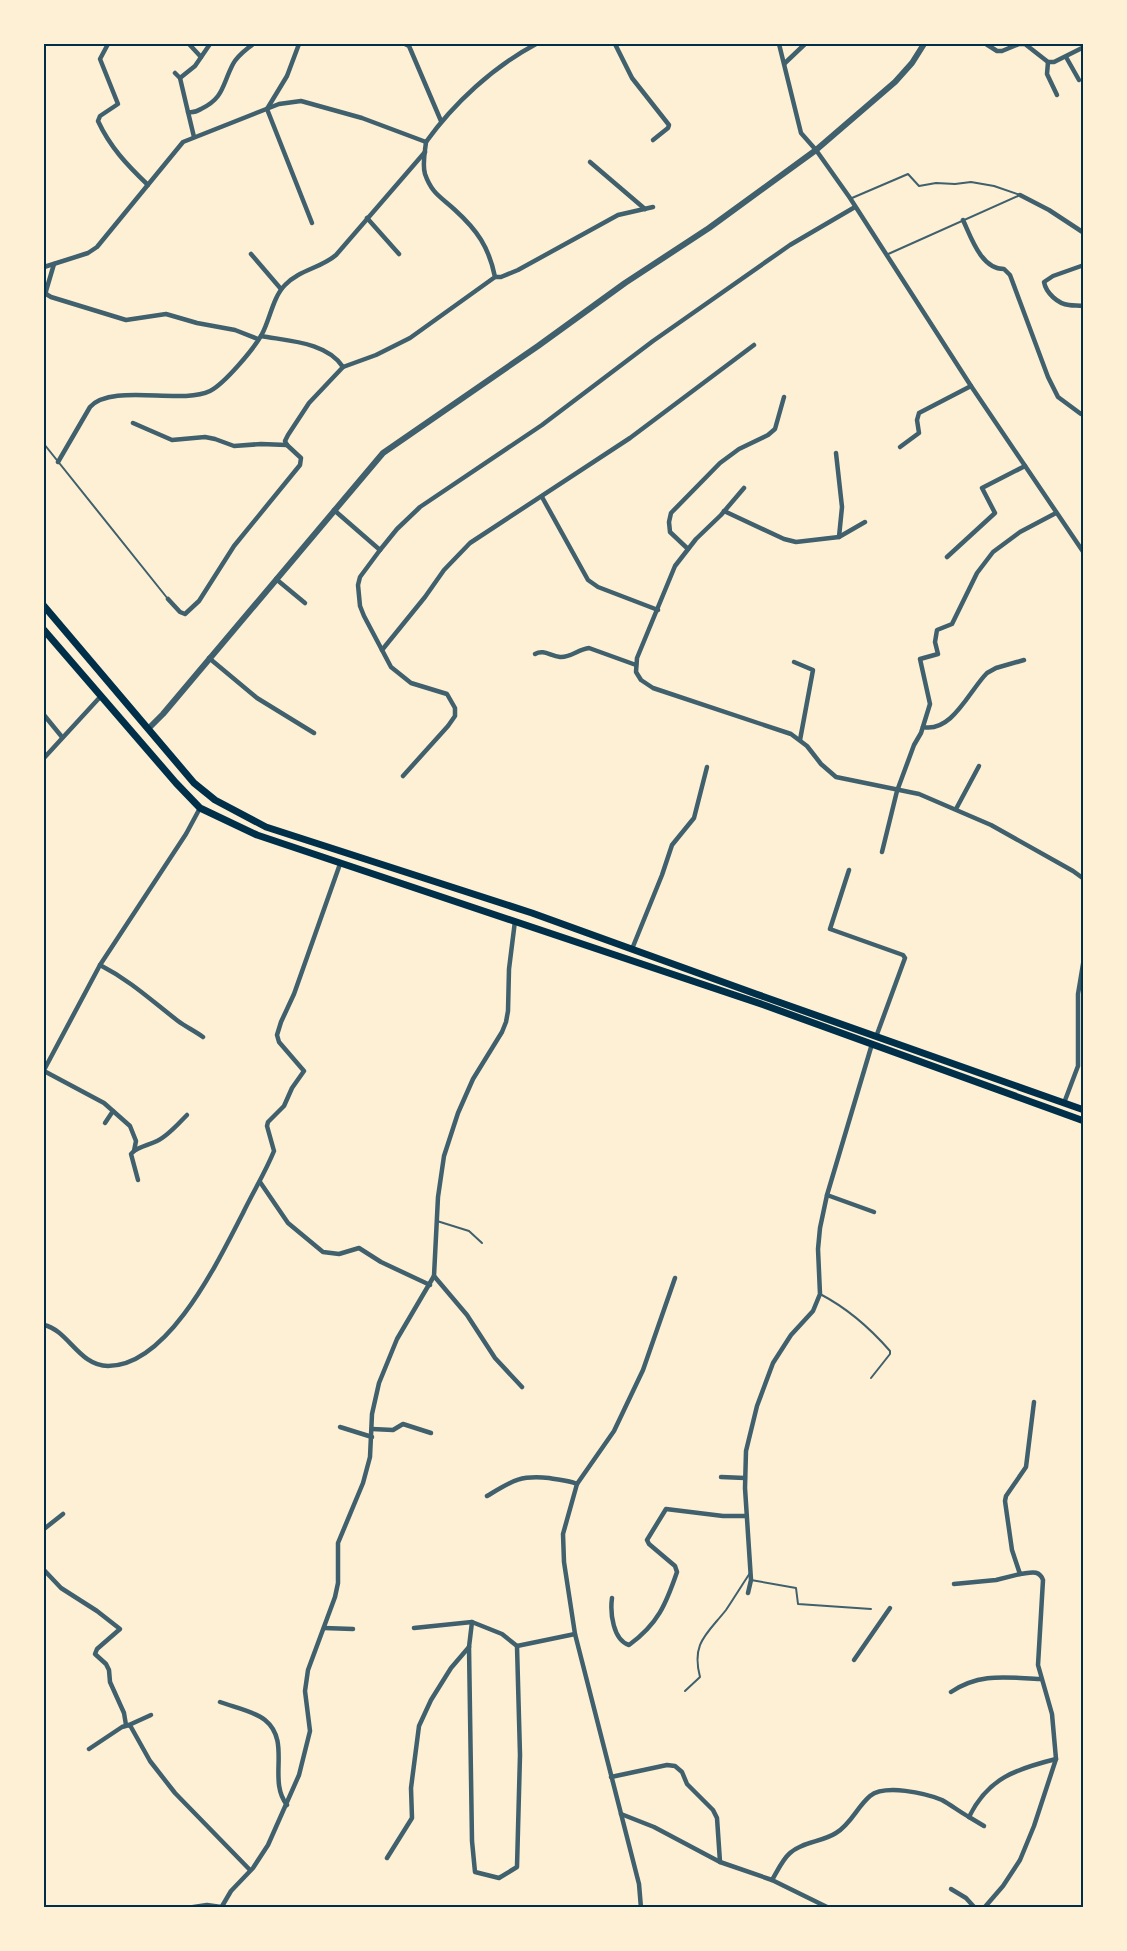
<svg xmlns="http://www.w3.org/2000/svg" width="1127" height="1951" font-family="Quicksand,sans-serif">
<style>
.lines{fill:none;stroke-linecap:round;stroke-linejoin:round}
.service{stroke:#3f606c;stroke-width:2}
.minor{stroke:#3f606c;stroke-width:4.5}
.tertiary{stroke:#3f606c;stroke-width:6}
.secondary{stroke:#003049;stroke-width:7}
.neatline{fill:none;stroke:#003049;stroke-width:2}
</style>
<rect width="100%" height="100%" fill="#fdf0d5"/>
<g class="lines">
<!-- service -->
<g class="service">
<path d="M852 198 908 174 919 186 936 183 955 184 971 182 994 186 1020 195"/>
<path d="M886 255 1018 196"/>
<path d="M44 444 168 599"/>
<path d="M437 1221 469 1231 482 1243"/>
<path d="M820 1294C847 1308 870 1328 890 1351V1354L871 1378"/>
<path d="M751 1580 796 1588 798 1604 871 1609"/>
<path d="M685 1691 700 1677C691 1643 707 1634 726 1610 734 1598 742 1585 750 1573"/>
</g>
<!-- minor -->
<g class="minor">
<path d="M108 44 100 59 118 104 100 116 98 121C110 147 127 165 148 185"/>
<path d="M189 44 201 57"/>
<path d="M299 44 287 76 267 109 312 223"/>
<path d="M405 44 409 46 441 121"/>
<path d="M615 44 632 78 669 125 668 128 653 140"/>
<path d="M779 44 801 133 816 150 850 198 971 386 1084 553"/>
<path d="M986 44 997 51H1002L1019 44H1025L1048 62H1054L1084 47"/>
<path d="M1066 57 1079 80"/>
<path d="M1048 62 1047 74 1057 95"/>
<path d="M785 63 805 44"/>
<path d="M175 73 180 78 188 112C193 113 196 112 201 109 224 98 222 85 233 64 238 55 246 50 253 44"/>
<path d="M180 78 195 66 210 44"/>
<path d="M188 112 194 137"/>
<path d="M426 142C454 103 493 67 536 44"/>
<path d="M590 162 645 209"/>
<path d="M1020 195 1049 210 1084 233"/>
<path d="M367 218 399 254"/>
<path d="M963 220C971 237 981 269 1004 269L1010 275 1048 377 1058 397 1081 414 1084 413"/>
<path d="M251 254 281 289"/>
<path d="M54 264 46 291V294L51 297 126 320 166 314 197 323 235 330 258 339"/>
<path d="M1084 265 1053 276 1044 282C1046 293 1058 304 1069 305 1074 306 1078 305 1084 306"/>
<path d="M44 267 88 253 97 247 183 142 279 104 301 101 362 118 426 142"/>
<path d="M495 277H501L518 270 618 215 653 207"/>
<path d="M261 336C288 341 327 342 343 367"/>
<path d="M133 423 172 440 205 437 215 439 234 446 261 444 287 445"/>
<path d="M287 445 285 441 288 435 309 403 343 367 376 355 410 338 495 277C489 247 477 230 455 210 441 197 432 194 425 174 422 164 425 152 426 142"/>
<path d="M900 447 919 433 917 420 919 413 971 386"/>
<path d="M836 453 842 507 839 537"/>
<path d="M58 462 90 407C112 383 181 405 210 391 224 384 254 349 262 334 270 319 273 297 285 285 299 270 321 268 336 255L425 152"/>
<path d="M744 488 721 515 696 539 675 566 637 658 636 672 641 680 653 688 791 734 807 746 821 764 836 777 919 794 991 825 1073 871 1084 879"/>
<path d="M542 497 588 580 598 587 658 610"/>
<path d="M334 510 380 550"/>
<path d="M724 511 784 539 796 542 839 537 865 522"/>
<path d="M688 549 670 532 669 522 671 513 720 463 739 449 768 435 775 429 784 397"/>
<path d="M947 557 995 513 982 488 1025 466"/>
<path d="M276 579 305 603"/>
<path d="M168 599 180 612 185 614 199 601 234 546 300 465 301 458 287 445"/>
<path d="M382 650 425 597 444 570 470 543 630 438 754 345"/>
<path d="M535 654C544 649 550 656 560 657 570 658 579 649 589 648L636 665"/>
<path d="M209 658 257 698 314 733"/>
<path d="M794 662 813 670 800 740"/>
<path d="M44 715 62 737"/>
<path d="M923 727C952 733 969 691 987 673L996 668 1024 660"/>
<path d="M44 758 101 696"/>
<path d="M403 776 448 726 455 716V708L447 694 411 683 391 667 364 616 360 606 358 585 360 577 380 550 397 529 420 507 542 425 653 341 790 245 855 207"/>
<path d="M956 809 979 766"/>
<path d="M882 852 897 791 914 745 921 733 930 704 920 659 938 654 935 642 937 630 952 624 977 573 993 552 1020 532 1056 513"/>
<path d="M849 870 830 929 903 955 905 958 876 1037"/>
<path d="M632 949 662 875 672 845 694 818 707 767"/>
<path d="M100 965C131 981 152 1001 178 1021 186 1027 195 1031 203 1037"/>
<path d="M44 1070 100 965 186 834 200 808"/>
<path d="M44 1071 104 1103 130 1126 136 1141 134 1151 131 1154 138 1180"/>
<path d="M1064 1103 1078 1066V994L1084 958"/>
<path d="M105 1123 113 1111"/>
<path d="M134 1151C141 1146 149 1145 157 1141 168 1136 178 1124 187 1115"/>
<path d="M260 1182 288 1223 323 1252 339 1254 359 1248 381 1262 430 1285"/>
<path d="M827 1195 874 1212"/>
<path d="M434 1276 467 1315 495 1358 522 1387"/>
<path d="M44 1325C68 1330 79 1366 108 1366 169 1366 219 1259 243 1213 253 1192 265 1173 274 1151L267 1126 268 1122 284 1106 292 1088 304 1071 279 1042 277 1035 281 1022 294 994 340 864"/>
<path d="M340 1427 372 1437"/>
<path d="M372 1429 393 1430 403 1424 431 1433"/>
<path d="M721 1477 745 1478"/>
<path d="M487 1496C512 1481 519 1475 549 1478 559 1480 568 1480 577 1484"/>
<path d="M44 1529 63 1514"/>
<path d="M44 1570 61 1588 97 1611 120 1629 97 1649 95 1654 106 1664 109 1670 110 1682 124 1713 126 1725"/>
<path d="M954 1584 996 1580 1020 1574"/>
<path d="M748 1593 751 1580 745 1488 746 1451 757 1406 773 1363 791 1335 813 1311 820 1294 818 1249 820 1228 827 1195 872 1044"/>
<path d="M612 1598C610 1613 613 1640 629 1645 658 1624 666 1604 677 1572L675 1566 649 1544 647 1540 666 1509 723 1516H746"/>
<path d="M472 1622 469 1647 472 1841 475 1872 499 1878 517 1867 520 1755 517 1646"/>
<path d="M324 1628 353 1629"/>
<path d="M414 1628 472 1622 502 1634 517 1646 575 1634"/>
<path d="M854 1660 890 1608"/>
<path d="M951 1692C981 1672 1008 1678 1041 1679"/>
<path d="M220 1702C233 1707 254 1711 265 1720 292 1742 267 1780 287 1805"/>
<path d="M129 1725 151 1715"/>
<path d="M89 1749 122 1727 129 1725 131 1727 150 1761 175 1793 250 1870"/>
<path d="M611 1777 667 1765 675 1766 682 1772 687 1784 713 1810 717 1818 720 1862"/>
<path d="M621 1814 654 1827 720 1862 772 1880 829 1908"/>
<path d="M969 1817 984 1826"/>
<path d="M387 1858 412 1818 411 1788 419 1726 431 1700 451 1668 469 1647"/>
<path d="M772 1880C777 1872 782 1860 790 1853 802 1842 822 1842 836 1833 851 1824 857 1807 870 1796 885 1784 925 1793 942 1800 951 1805 960 1812 969 1817 988 1778 1016 1769 1056 1759"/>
<path d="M951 1889 966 1898 975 1908"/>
<path d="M187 1908 207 1905 221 1907"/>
<path d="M221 1908 231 1891 253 1868 268 1845 299 1775 310 1731 305 1691 308 1670 335 1597 338 1583V1543L363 1483 370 1457 372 1414 379 1383 397 1339 434 1276 438 1197 444 1156 458 1113 473 1079 502 1032 506 1022 508 1011 509 969 515 921"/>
<path d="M641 1908 639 1884 575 1634 564 1562 563 1534 577 1484 614 1431 643 1370 675 1278"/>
<path d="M984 1908 1003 1886 1020 1860 1034 1826 1056 1759 1052 1714 1038 1665 1043 1580C1039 1569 1030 1573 1020 1574L1012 1550 1005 1501 1006 1496 1026 1467 1034 1402"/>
</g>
<!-- tertiary -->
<path class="tertiary" d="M149 728 163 714 383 453 538 346 625 283 709 228 816 150 895 82 912 63 924 44"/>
<!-- secondary -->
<g class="secondary">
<path d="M44 606 194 783 215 800 266 827 532 913 756 994 1084 1110"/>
<path d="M44 630 176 783 200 808 257 835 764 1005 1084 1121"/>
</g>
</g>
<!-- border -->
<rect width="1127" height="1951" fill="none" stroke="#fdf0d5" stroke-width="90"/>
<rect x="45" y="45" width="1037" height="1861" class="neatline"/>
</svg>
